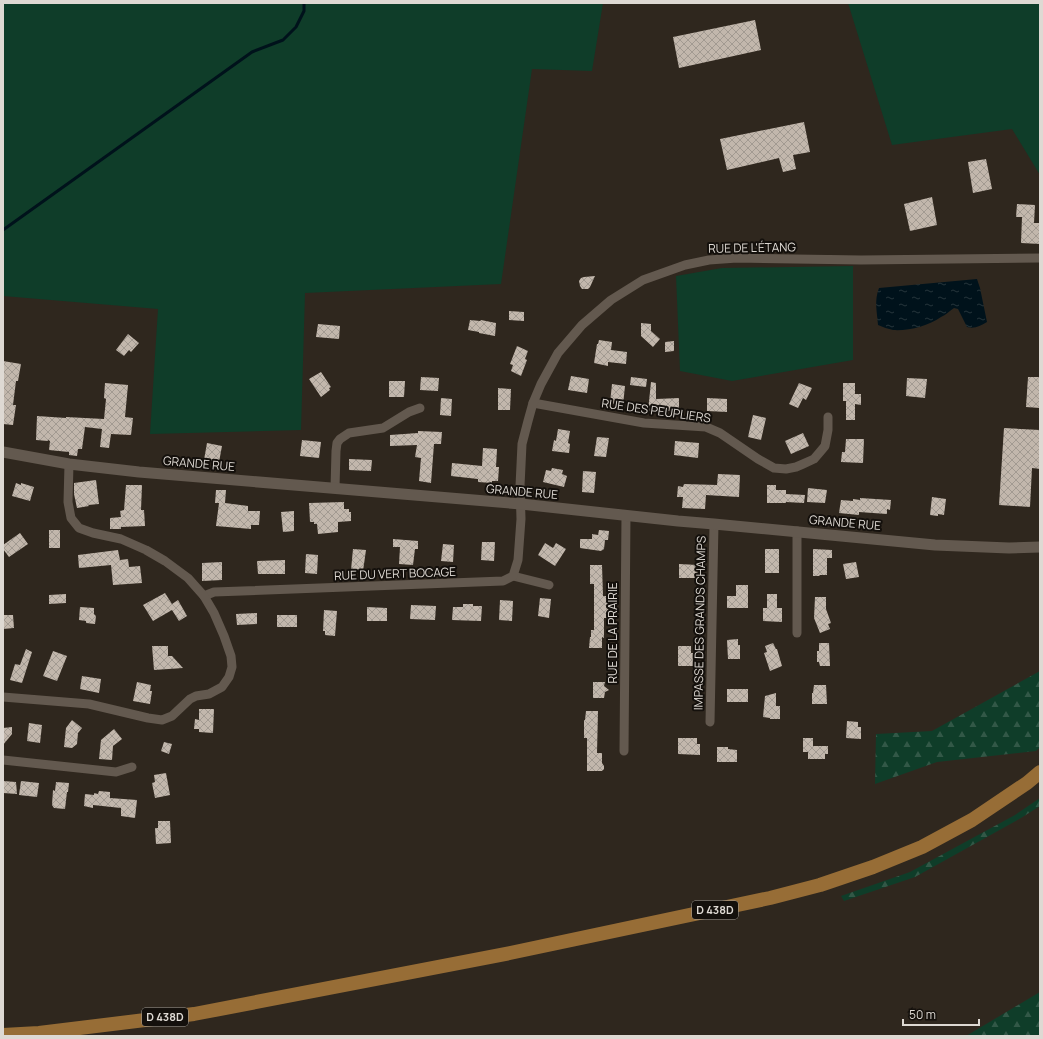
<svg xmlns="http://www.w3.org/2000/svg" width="1043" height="1039" font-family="Manrope,sans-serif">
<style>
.green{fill:#0f3d29}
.forest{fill:url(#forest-firs)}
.water{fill:url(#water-ripples)}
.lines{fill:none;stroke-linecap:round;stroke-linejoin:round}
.stream{stroke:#00121b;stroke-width:3}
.building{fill:url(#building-cross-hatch)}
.minor{stroke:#63594f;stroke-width:9}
.tertiary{stroke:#63594f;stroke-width:11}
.primary{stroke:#976d36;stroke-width:14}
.labels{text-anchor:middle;stroke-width:4;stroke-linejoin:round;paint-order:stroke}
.shield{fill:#14100c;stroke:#a19d97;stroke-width:1}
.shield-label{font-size:11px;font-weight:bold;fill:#ded9d3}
.street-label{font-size:12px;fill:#ded9d3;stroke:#14100c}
</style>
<defs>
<pattern id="forest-firs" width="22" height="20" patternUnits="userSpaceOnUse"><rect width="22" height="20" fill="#0f3d29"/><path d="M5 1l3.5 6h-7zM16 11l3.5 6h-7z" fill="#325847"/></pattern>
<pattern id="water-ripples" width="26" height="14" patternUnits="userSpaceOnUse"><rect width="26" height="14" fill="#00121b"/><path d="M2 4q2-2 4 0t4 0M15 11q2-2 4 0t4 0" fill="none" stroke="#25343b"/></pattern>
<pattern id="building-cross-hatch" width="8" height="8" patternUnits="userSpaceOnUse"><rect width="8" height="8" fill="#c2b7ac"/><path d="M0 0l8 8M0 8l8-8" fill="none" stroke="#a29a91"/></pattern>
</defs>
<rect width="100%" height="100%" fill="#2f271e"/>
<!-- green -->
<g class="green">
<path d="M3 3H603L592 71 532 69 501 284 305 293 301 430 150 434 158 309 3 296Z"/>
<path d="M848 3H1040V175L1012 129 892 145Z"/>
<path d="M853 266V360L732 381 680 371 676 276 722 268Z"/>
</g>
<!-- forest -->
<g class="forest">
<path d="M1040 671V747L1036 751 937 762 875 784 876 734 932 731Z"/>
<path d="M1040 798V806L1021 818 915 877 844 901 841 896 910 872 1015 815Z"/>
<path d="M1040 992V1036H966Z"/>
</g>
<!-- water -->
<path class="water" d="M977 279 980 288 987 322C980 326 975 329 967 327L958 309 954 308C949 311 946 315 941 317 928 326 909 331 893 330 888 329 883 327 878 325 877 311 874 301 879 288Z"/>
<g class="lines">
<!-- stream -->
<path class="stream" d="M3 230 252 52 283 40 296 27 304 11V3"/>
</g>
<!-- building -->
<g class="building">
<path d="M755 20 761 50 679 68 673 37Z"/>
<path d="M804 122 810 152 793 155 796 169 783 172 779 158 727 170 720 139Z"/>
<path d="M986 159 992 189 973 193 968 162Z"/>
<path d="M932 197 937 225 910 231 904 204Z"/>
<path d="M1017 204 1035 205 1034 223H1040V244L1021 243 1022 217H1016Z"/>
<path d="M595 276 590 287 588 289H582L580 286 579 281 581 278 584 277Z"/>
<path d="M509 311 524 312V321L509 320Z"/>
<path d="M470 320 480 321 481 320 496 323 495 336 479 333V332L468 330Z"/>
<path d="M641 323 651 324V331L660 339 653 347 641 336Z"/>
<path d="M318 324 340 326 339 339 316 337Z"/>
<path d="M128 334 139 343 131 352 129 350 124 356 116 350Z"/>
<path d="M599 340 612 342 611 350 627 352 626 364 608 362V366L594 363 597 344H598Z"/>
<path d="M674 341V351L665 352V342Z"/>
<path d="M517 346 528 351 525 359 527 360 521 376 511 371 513 365 510 364Z"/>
<path d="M3 361 21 364 18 381H16L13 405H16L13 425 3 424Z"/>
<path d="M321 372 331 387 329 388 330 390 321 397 309 379Z"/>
<path d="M571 376 589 379 587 393 568 390Z"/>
<path d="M421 377 439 378 438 391 420 390Z"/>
<path d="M631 377 647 379 646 387 630 385Z"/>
<path d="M1028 377H1040V408L1026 407Z"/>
<path d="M907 378 927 379 925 398 906 396Z"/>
<path d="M389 381H405L404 397H389Z"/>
<path d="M651 382 656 383V399L679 398V411H648Z"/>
<path d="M105 383 128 385 125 417 133 418 131 435 111 434 109 448 100 447 102 429 85 427 82 449H78L77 456 69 455V452L49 450 50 441 48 440V441L36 440 37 416 66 418V417L104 419 106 399 104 398Z"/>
<path d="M799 383 812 388 806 400 803 398 798 408 789 404Z"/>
<path d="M843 383H855V394H861V405L855 404V420H846V401H843Z"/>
<path d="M612 384 625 386 623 405 610 403Z"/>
<path d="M498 388 511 389 510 410H498Z"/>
<path d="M441 398 452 399 451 416 440 415Z"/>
<path d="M707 398 727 399V412L707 411Z"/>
<path d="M753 415 766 418 761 440 748 437Z"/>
<path d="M1004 428 1040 430V469L1032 468 1030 507 999 505Z"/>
<path d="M558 429 570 431 568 443 570 444 569 453 552 451 554 440 556 441Z"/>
<path d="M418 431 442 432 441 444H434L431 483 419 481 421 458 415 457 417 445 390 446V435L418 433Z"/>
<path d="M803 433 809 446 791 454 785 441Z"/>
<path d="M597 437 609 438 606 457 594 456Z"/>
<path d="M846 439H864L863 463 841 462 842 452H845Z"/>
<path d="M302 440 321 442 319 458 300 456Z"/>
<path d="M675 441 699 443 698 458 674 455Z"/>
<path d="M207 443 222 446 219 462 204 460Z"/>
<path d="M483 448 497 449 496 467H499L498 481H492V483L478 482V479L451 476 452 463 482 466Z"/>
<path d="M349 459 372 460 371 471 349 470Z"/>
<path d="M552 468 563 470 562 474 567 476 564 487 543 482 546 470 551 471Z"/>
<path d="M583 471 596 472 594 493 582 492Z"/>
<path d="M718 474 740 475 739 497 706 495 705 509 682 508 683 497H677L678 486 683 487 684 484 717 485Z"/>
<path d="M96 480 99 504 88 505 89 506 77 508 74 494V483Z"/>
<path d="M16 483 21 485V483L34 487 30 501 12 496Z"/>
<path d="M126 485H142L141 510H144L145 526 121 527V529H110V518L121 517 120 511 124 510Z"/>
<path d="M767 485H776V490H786V494L805 495 804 503 786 502V503H767Z"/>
<path d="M808 488 827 490 825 503 807 502Z"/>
<path d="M216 490H226L225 503 248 506V511H260L259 525H251V529L216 526 219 503H215Z"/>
<path d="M932 497 946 499 944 515 938 514V516L930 515Z"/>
<path d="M860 498 891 500 890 510 887 509V514L859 512V515L839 513 841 500 853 501V499L860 500Z"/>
<path d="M344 502V509H349V512H351V521L338 522V532L318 534 317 524H314V522H310L309 503Z"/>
<path d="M294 511V531L283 532 281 512Z"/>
<rect x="49" y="530" width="11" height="18"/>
<path d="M599 530 609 531 608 540H605L604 549 601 551 580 548V539H592V534L598 535Z"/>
<path d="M20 533 28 544 9 557 3 549V545Z"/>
<path d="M393 539 418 541V549H415L413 565 399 564 400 547H393Z"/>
<path d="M482 542H495L494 561 481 560Z"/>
<path d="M545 543 553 548 556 543 566 549 555 566 538 555Z"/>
<path d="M443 544 454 545 453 562 441 561Z"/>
<path d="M353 549 366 550 363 571 351 570Z"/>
<rect x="765" y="549" width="14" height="24"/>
<path d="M813 549 832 550V558H827V575H820L819 576H813Z"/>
<path d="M118 550 120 560 128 559 129 567 140 566 142 583 113 585 111 565 79 568 78 555Z"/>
<path d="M306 554 318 555 317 574 305 573Z"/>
<path d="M285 560V574H258L257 561Z"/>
<path d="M222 562V580L202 581V563Z"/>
<path d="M856 562 859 577 846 579 843 564Z"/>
<path d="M679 564 698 565 697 578H679Z"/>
<path d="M590 565H602L603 596H608V609L616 618H604V638L602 637V648H589L590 637H591V630H594V584H590Z"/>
<path d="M736 585H748V608H727V596H736Z"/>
<path d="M165 593 172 604 178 600 187 616 179 621 172 610 153 621 143 605Z"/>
<path d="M66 594V603L49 604V595Z"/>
<path d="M767 594H777V608H782V622L763 621V608H767Z"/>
<path d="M815 597H826V609L831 623 828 624 830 629 820 633 814 618Z"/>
<path d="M540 598 551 599 549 618 538 616Z"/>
<path d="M500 600 513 601 512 621 499 620Z"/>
<path d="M463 604H473V606H482L481 621 452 620 453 607H463Z"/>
<path d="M411 605 436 606 435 620 410 619Z"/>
<path d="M80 607 94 608V614L96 616 95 624 86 623V621L79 620Z"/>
<path d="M367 607 387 608V621H367Z"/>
<path d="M324 610 337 611 335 636 325 635V631H323Z"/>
<path d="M257 613V624L237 625 236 614Z"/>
<path d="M3 615H13L14 628 3 629Z"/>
<rect x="277" y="615" width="20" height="12"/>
<path d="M738 639V645H740V659H728L727 640Z"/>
<path d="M773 643 776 649H777L782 666 770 671 764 653 767 652 765 646Z"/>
<path d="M819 643H829L830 666H820L819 662H817V651H819Z"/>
<path d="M152 646H168V656H172L183 668 154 670Z"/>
<path d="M678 646H691V653H693V666H678Z"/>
<path d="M26 649 32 652 22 683 10 680 15 664 20 665Z"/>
<path d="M53 651 67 656 57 681 43 676Z"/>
<path d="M82 676 101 679 99 693 80 689Z"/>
<path d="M137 682 151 685 150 691H152L150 704 133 701Z"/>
<path d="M593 682H605L604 686 609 690 605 692 604 698H593Z"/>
<path d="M814 685H826L827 704H812V693H813Z"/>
<rect x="727" y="689" width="21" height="13"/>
<path d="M776 693V706H780V719H770V718L763 717 765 696Z"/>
<path d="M199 709H214L213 733 199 732V729H194L195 719 199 720Z"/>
<path d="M586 711H598L597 753H602V763L604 766V769L602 771H587V738H584V720H585Z"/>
<path d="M72 720 82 728 78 733 77 744 72 748 64 747 66 728Z"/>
<path d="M847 721 858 722V727H861V739L846 738Z"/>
<path d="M29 723 42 725 40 743 27 741Z"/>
<path d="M12 727V734L3 745V728Z"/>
<path d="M114 729 122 739 113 746 112 760 99 759 101 740Z"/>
<path d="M678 738H697V744H700V755L678 754Z"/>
<path d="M803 738H813V746H828V754H825V759H808V752H803Z"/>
<path d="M164 742 172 744 169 754 161 751Z"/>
<path d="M717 747H728V749L737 750V762H717Z"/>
<path d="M166 773 170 795 155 798 152 783 155 782 154 775Z"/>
<path d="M3 781 16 782 17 794 3 793Z"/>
<path d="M21 781 39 783 37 797 19 795Z"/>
<path d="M56 782 69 783 68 792H67L65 809 54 808 52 805 53 790 55 791Z"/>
<path d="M99 791 110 792V798L137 800 135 818 121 816V808L93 805V808L84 806 85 794 94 795V793L98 794Z"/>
<path d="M158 821H170L171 843 156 844 155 828H158Z"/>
</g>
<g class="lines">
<!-- minor -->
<g class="minor">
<path d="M533 403 644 423 706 427 720 433 758 459 774 468 786 469 796 467 803 464 814 459 820 452 825 446 828 430V417"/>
<path d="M335 488 336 451 337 443 340 439 349 433 383 428 409 412 420 408"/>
<path d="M513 576 549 585"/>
<path d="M204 596 214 592 503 581 513 576 518 560 521 519 520 486 522 444 528 421 533 403 541 384 558 353 582 325 611 300 643 280 685 265 709 260 737 258 861 260 1040 258"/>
<path d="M797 633V531"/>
<path d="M3 697 89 704 148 718 162 720 172 716 190 699 196 696 209 694 222 687 229 677 232 667 231 656 224 636 214 613 204 596 188 578 165 561 146 550 121 539 93 533 79 528 71 518 68 502 69 464"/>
<path d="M710 722 714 524"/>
<path d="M624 751 626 515"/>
<path d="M3 760 116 772 132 767"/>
</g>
<!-- tertiary -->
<path class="tertiary" d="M3 452 69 464 139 472 521 504 678 521 714 524 935 545 1009 548 1040 547"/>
<!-- primary -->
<path class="primary" d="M3 1035 39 1033 194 1014 510 953 770 898 820 885 873 867 922 847 972 820 1027 783 1040 772"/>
</g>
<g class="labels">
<!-- shield labels -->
<g class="shield">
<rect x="692" y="901" width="46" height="18" rx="3"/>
<rect x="142" y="1008" width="46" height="18" rx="3"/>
</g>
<g class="shield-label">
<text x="715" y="914">D 438D</text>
<text x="165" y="1021">D 438D</text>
</g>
<!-- street labels -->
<g class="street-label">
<text transform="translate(752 248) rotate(-1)" y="4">RUE DE L'ÉTANG</text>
<text transform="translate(656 411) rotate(8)" y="4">RUE DES PEUPLIERS</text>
<text transform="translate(199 464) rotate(5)" y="4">GRANDE RUE</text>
<text transform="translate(522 492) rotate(5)" y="4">GRANDE RUE</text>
<text transform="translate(845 523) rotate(5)" y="4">GRANDE RUE</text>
<text transform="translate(395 574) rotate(-2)" y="4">RUE DU VERT BOCAGE</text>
<text transform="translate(700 623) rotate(-89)" y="4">IMPASSE DES GRANDS CHAMPS</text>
<text transform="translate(613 633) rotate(-90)" y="4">RUE DE LA PRAIRIE</text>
</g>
</g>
<!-- border -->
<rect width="1043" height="1039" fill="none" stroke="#ded9d3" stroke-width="8"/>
<!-- scale -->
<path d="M903 1019v6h76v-6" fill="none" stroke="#ded9d3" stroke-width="2"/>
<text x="909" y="1019" font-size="12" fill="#ded9d3" stroke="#14100c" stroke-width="3" paint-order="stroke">50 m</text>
</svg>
